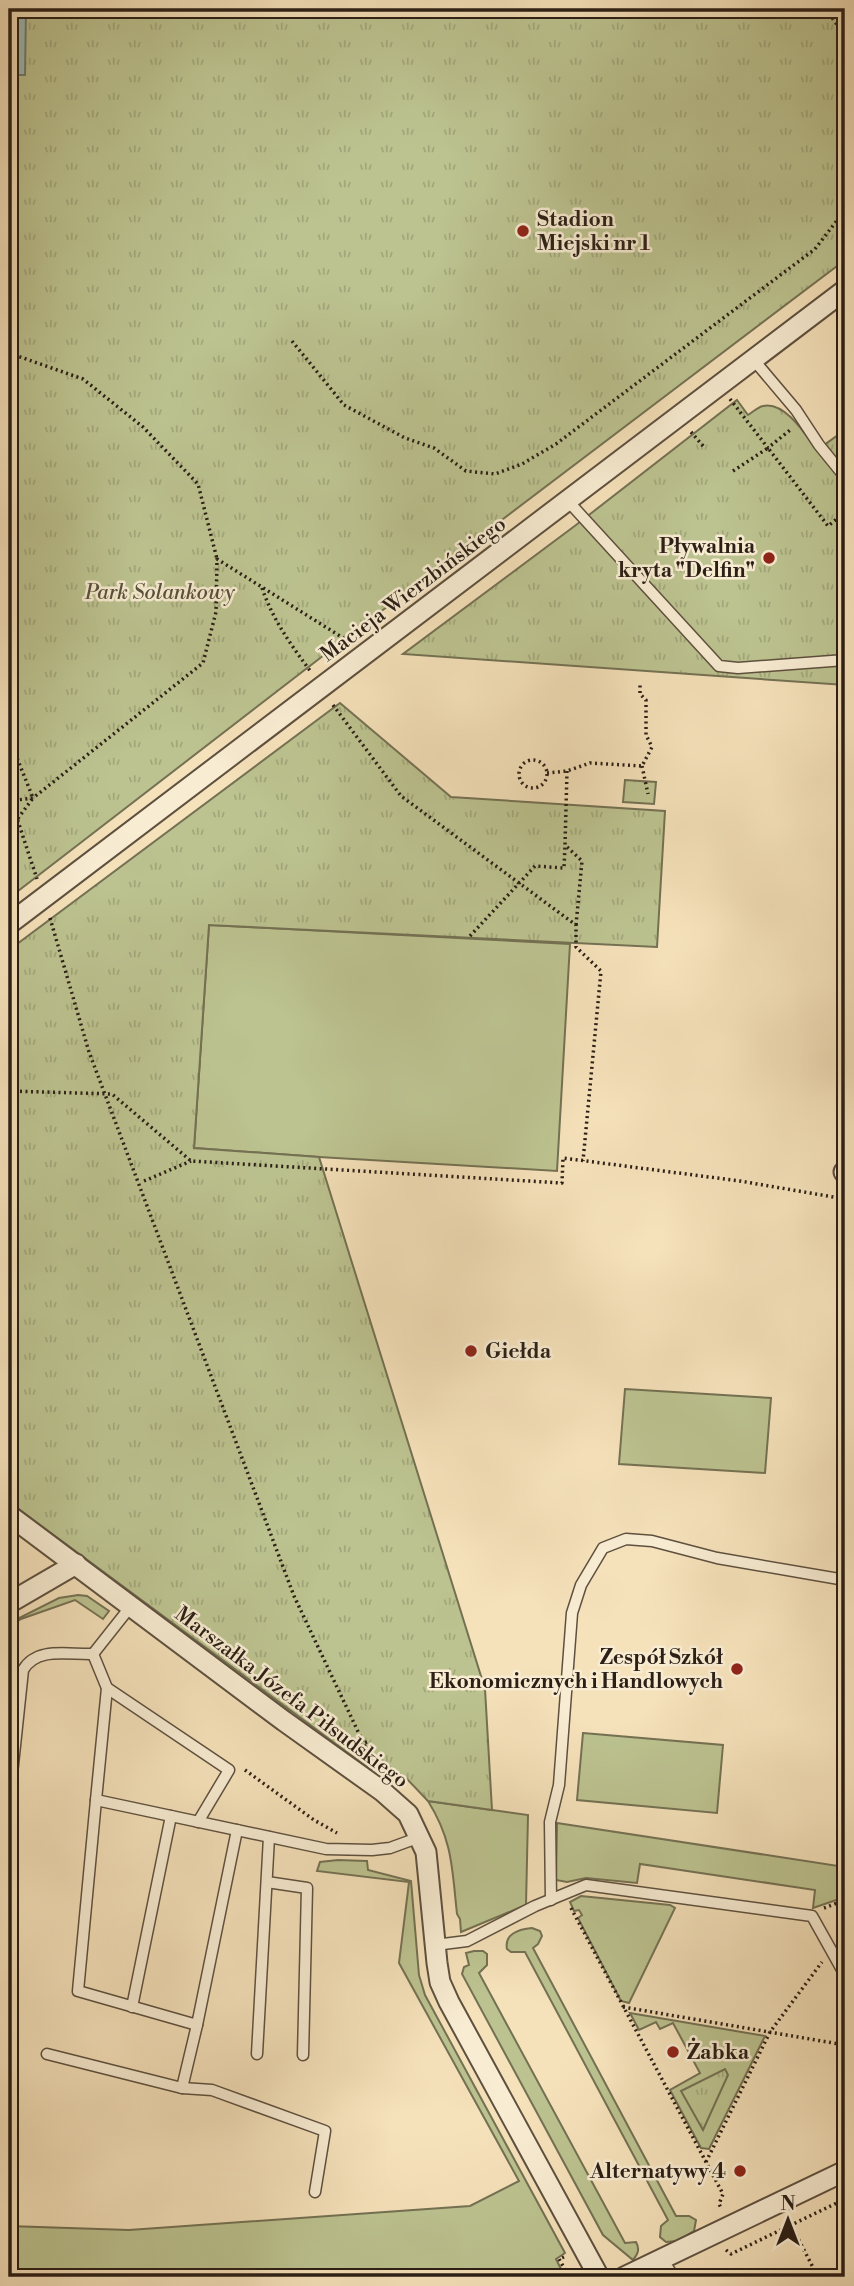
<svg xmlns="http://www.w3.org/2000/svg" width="854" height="2286" font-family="'Libre Bodoni',serif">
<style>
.grass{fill:#bcc390;stroke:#747153;stroke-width:2}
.park{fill:url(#park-tufts);stroke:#747153;stroke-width:2}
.water{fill:#9dbcb5;stroke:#6f7d75;stroke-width:2}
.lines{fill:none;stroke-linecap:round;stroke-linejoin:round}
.lane-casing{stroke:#5e503f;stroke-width:13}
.street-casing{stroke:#5e503f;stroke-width:23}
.path{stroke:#2b1f16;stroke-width:3.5;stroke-dasharray:2 3.5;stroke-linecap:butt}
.lane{stroke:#f8ecd2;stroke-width:10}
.street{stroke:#f8ecd2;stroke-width:19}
.poi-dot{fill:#8f2418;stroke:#f8ecd2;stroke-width:2.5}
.labels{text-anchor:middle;stroke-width:5;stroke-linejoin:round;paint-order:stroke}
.poi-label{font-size:21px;font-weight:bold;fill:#2b1f16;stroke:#f8ecd2;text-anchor:start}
.street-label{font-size:21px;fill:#2b1f16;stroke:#f8ecd2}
.park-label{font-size:21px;font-style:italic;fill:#56503b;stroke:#f8ecd2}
</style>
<defs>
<pattern id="park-tufts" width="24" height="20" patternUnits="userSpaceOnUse" patternTransform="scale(1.75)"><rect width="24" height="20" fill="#bcc390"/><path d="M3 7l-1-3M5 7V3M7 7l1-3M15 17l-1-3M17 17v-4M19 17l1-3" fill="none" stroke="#a2a77b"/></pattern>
</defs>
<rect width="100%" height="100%" fill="#f5e1ba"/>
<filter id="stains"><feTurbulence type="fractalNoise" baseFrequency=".00286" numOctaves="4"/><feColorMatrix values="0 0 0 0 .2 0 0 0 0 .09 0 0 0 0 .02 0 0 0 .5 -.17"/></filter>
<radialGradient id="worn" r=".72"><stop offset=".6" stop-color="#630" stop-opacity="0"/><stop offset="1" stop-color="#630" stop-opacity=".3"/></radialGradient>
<!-- grass -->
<g class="grass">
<path d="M209 925 570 944 557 1171 319 1157 194 1148Z"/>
<path d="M625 1389 771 1398 765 1473 619 1464Z"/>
<path d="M78 1595 87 1596 109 1611 103 1619 75 1600 21 1619 9 1627V1623L59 1598Z"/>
<path d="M583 1733 723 1745 717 1813 577 1800Z"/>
<path d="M428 1801 528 1815 526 1905 461 1932 460 1919 457 1914C452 1869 453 1841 428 1801Z"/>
<path d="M557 1823 845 1867V1897L813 1908 815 1890 640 1864 637 1883 586 1878 567 1882 556 1880Z"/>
<path d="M338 1860 367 1861 368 1870 411 1881 419 1975 425 1995 565 2253 556 2259 565 2277H9V2226L129 2230 470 2206 519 2181 399 1963 409 1882 317 1871 320 1862Z"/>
<path d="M581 1896 670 1905 675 1908 629 2003 621 2001 578 1918 582 1915 579 1910 574 1911 570 1902Z"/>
<path d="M532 1928 540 1931 542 1936 538 1944 533 1948 676 2216H689L696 2220 694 2231 677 2241 666 2242 660 2237 661 2226 668 2220 525 1952H511L507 1949C504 1934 519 1929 532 1928Z"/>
<path d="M474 1951H483L487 1954V1965L479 1973 625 2243 636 2242C640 2249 638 2254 633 2260L603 2235 462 1974 464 1967 469 1965 466 1953Z"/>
<path d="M630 2013 765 2036 709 2149 701 2148 670 2090 700 2073 673 2023 660 2029 656 2022 639 2030Z"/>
</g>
<!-- park -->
<g class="park">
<path d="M9 9H845V260L363 625 9 898Z"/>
<path d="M737 400 748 415C753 412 758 407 763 406 785 401 806 435 817 450L845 430V685L403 654 576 525Z"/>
<path d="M340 703 451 797 665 811 657 947 209 925 194 1148 319 1157 485 1689 492 1810 428 1801 408 1780 382 1762 371 1770 9 1502V950Z"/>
<path d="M625 780 656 782 654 804 623 802Z"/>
<path d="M725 2069 728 2075 703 2130 681 2091Z"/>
</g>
<!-- water -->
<path class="water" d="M9 9H26L25 75H9Z"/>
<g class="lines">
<!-- lane casing -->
<g class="lane-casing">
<g id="lane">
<path d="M753 359 796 410 819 445 845 477"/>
<path d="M567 500 719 666 738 668 845 660"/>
<path d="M844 1172 845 1152"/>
<path d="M131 1606 93 1654 107 1688 96 1800 326 1849 372 1850 390 1848 420 1837"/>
<path d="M107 1688 229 1770 198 1822"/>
<path d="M96 1800 78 1991 197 2025 237 1830"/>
<path d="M9 1802 23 1670C37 1646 69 1655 93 1654"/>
<path d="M267 1882 307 1888 303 2055"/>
<path d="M551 1900 550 1822 559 1785 572 1613 581 1585 603 1548 626 1539 652 1541 717 1558 845 1580"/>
<path d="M435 1945 467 1941 535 1906 586 1885 812 1916 845 1975"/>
<path d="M132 2007 171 1816"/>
<path d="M47 2054 182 2088 197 2025"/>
<path d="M257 2054 269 1837"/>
<path d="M182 2088 212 2090 325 2131 315 2192"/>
<path d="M662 2259 674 2277"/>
</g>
</g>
<!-- street casing -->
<g class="street-casing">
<g id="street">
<path d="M9 924 845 290"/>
<path d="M844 1172H845"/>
<path d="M9 1515 284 1721 382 1791 408 1814 426 1852 437 1963 440 1982 449 2002 599 2277"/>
<path d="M9 1603 76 1564"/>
<path d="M624 2277 845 2171"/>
</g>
</g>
<!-- path -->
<g class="path">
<path d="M826 9 845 36"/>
<path d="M837 270 845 264"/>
<path d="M292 341 344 405 405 438 434 448 466 471 495 474 522 464 556 444 815 249 845 210"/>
<path d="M9 353 83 379 143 427 198 484 217 559"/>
<path d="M730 399 768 448 790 430"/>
<path d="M691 432 704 447"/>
<path d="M733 471 768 448 828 526 845 512"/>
<path d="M262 588C273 620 291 645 311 672"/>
<path d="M333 705 401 796 576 925V947L601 971 583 1161"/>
<path d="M9 738 33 798 16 821 9 826"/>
<circle cx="533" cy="774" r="14"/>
<path d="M642 766 648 794"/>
<path d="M567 771 565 845 582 861 576 925"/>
<path d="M547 773 567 771 590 763 642 766 652 747 646 735V700L640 694V683"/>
<path d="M9 794 37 879"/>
<path d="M9 801 33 798 203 663 216 612 217 559 348 641"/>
<path d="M50 918 89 1052 294 1596 370 1757"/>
<path d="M470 936 535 866 564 868 565 845"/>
<path d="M9 1091 112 1094 191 1161 562 1183 563 1158 740 1181 845 1199"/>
<path d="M144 1181 191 1161"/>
<path d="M355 1747 369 1741"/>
<path d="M245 1770 314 1820 337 1833"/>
<path d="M571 1908 723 2194 719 2204 721 2208"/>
<path d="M824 1908 845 1900"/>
<path d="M623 2007 845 2045"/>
<path d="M706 2162 770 2032 822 1962"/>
<path d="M791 2225 818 2277"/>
<path d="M726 2250 731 2254 845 2199"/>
<path d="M564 2257 559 2259 569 2277"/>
</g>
<!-- lane -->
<use href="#lane" class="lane"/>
<!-- street -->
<use href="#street" class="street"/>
</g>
<!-- markers -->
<g class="poi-dot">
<circle cx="523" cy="231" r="7"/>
<circle cx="769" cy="558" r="7"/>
<circle cx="471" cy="1351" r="7"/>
<circle cx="737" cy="1669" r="7"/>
<circle cx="673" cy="2052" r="7"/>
<circle cx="740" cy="2171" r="7"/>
</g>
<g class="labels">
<!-- poi labels -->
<g class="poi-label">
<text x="537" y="226">Stadion<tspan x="537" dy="24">Miejski nr 1</tspan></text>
<text x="755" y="553" text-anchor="end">Pływalnia<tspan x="755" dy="24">kryta "Delfin"</tspan></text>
<text x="485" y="1358">Giełda</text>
<text x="723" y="1664" text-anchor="end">Zespół Szkół<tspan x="723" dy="24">Ekonomicznych i Handlowych</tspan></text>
<text x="687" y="2059">Żabka</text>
<text x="726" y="2178" text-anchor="end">Alternatywy 4</text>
</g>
<!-- street labels -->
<g class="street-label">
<text transform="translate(413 589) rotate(-37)" y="7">Macieja Wierzbińskiego</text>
<text transform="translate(292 1697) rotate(37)" y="7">Marszałka Józefa Piłsudskiego</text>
</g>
<!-- park labels -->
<g class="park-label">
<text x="160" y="599">Park Solankowy</text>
</g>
</g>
<!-- margin -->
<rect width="854" height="2286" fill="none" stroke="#f5e1ba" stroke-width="35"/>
<rect x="10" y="10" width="833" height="2265" fill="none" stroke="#2b1f16" stroke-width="3.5"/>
<rect x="18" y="18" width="819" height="2251" fill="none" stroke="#2b1f16" stroke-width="2"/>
<!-- north arrow -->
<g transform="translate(788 2220)" stroke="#f8ecd2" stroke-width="5" paint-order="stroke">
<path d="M0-5L12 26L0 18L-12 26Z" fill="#2b1f16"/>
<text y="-10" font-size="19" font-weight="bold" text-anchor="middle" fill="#2b1f16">N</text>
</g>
<rect width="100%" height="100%" filter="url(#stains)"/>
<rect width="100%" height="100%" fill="url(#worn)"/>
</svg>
